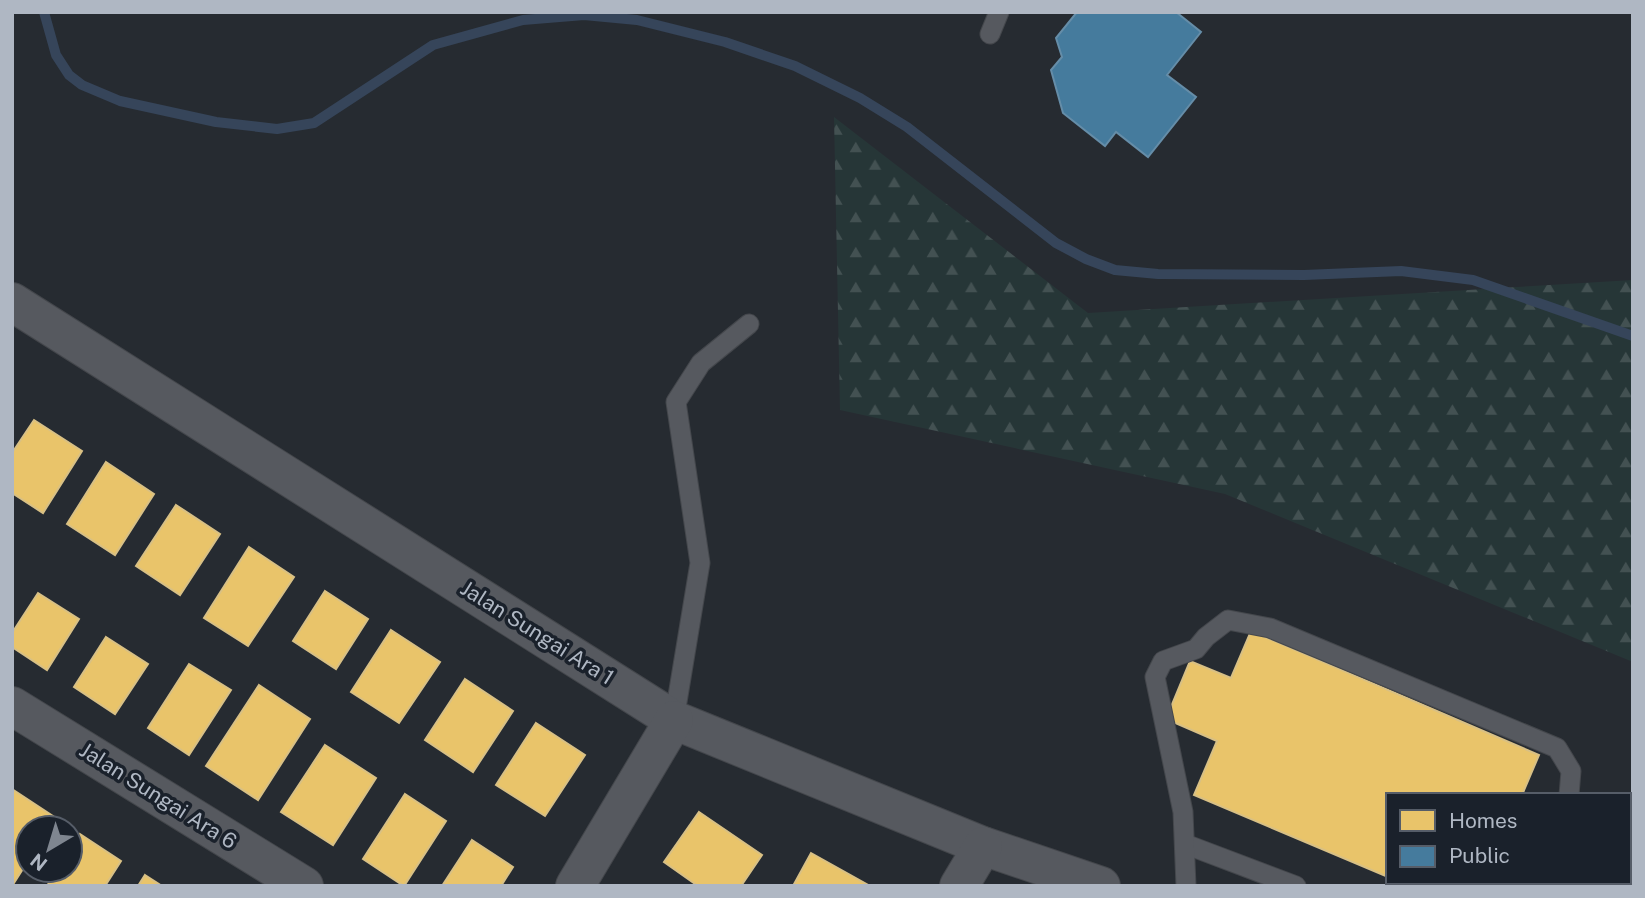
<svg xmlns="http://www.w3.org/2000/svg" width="1645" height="898" font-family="'Public Sans',sans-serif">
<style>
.forest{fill:url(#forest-firs)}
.homes{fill:#e9c46a;stroke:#d8c085;stroke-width:2}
.public{fill:#457b9d;stroke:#658da8;stroke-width:2}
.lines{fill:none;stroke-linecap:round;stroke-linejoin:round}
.stream{stroke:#36455a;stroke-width:10}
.lane-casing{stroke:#44474c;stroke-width:21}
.street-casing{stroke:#44474c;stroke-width:40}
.lane{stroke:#56595f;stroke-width:19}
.street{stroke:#56595f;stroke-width:38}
.labels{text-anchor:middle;stroke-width:7;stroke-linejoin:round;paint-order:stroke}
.street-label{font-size:21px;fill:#afb7c3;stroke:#1a212b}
</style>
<defs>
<pattern id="forest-firs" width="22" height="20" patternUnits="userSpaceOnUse" patternTransform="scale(1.75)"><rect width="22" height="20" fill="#263637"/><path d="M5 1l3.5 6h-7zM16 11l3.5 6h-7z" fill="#435152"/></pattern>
</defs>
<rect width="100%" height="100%" fill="#262b31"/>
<!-- forest -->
<path class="forest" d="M834 117 1088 313 1633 280V662L1225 494 840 410Z"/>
<!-- homes -->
<g class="homes">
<path d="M34 420 82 451 43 513 12 493V453Z"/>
<path d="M106 462 154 494 115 555 67 524Z"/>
<path d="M176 505 220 534 180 595 136 566Z"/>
<path d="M249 547 294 577 248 646 204 618Z"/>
<path d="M325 591 368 619 336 669 293 641Z"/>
<path d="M38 593 79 619 47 670 12 647V633Z"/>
<path d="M391 630 440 662 399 723 351 692Z"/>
<path d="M1251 631 1539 755 1522 795H1388V877L1194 795 1217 741 1166 719 1190 661 1231 678Z"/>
<path d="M106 637 148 664 115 714 74 687Z"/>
<path d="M189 664 231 690 189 755 148 728Z"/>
<path d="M465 679 513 711 473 772 425 740Z"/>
<path d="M259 685 310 719 258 800 206 766Z"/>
<path d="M536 723 585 755 545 816 496 785Z"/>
<path d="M325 745 376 778 333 845 281 812Z"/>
<path d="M12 789 56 818 50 828H28V861L12 886Z"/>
<path d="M405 794 446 821 404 886 363 859Z"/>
<path d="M699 812 762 855 741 886H698L664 862Z"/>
<path d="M80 834 121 861 105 886H47L57 870H70V850Z"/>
<path d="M472 840 513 867 501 886H442Z"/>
<path d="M811 853 870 886H793Z"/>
<path d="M145 875 162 886H138Z"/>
</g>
<!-- public -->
<path class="public" d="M1077 12H1176L1201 32 1167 75 1196 97 1148 157 1116 132 1105 146 1063 113 1051 70 1062 57 1056 38Z"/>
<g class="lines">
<!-- stream -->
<path class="stream" d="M44 12 56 55 69 75 82 85 120 101 216 122 277 129 314 123 433 45 523 20 584 15 637 20 725 42 795 66 860 98 907 127 1056 243 1086 259 1115 270 1158 274 1304 275 1401 271 1473 280 1633 336"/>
<!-- lane casing -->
<g class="lane-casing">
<g id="lane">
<path d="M990 34 999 12"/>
<path d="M674 720 700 563 676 402 701 363 749 324"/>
<path d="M1185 844 1296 886"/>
<path d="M1186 886 1183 812 1155 677 1163 661 1196 649 1206 637 1228 620 1270 628 1557 748 1571 771 1569 795"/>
<path d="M1481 886 1484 882"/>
</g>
</g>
<!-- street casing -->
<g class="street-casing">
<g id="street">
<path d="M12 302 674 720 983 846 1101 886"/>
<path d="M12 706 304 886"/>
<path d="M575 886 674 720"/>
<path d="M959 886 983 846"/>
</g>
</g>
<!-- lane -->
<use href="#lane" class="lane"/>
<!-- street -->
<use href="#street" class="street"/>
</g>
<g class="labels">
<!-- street labels -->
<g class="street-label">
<text transform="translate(537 633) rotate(32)" y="7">Jalan Sungai Ara 1</text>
<text transform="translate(158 796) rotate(32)" y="7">Jalan Sungai Ara 6</text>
</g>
</g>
<!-- border -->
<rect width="1645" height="898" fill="none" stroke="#afb7c3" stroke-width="28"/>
<!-- legend -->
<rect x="1386" y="793" width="245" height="91" fill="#1a212b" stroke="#565d68" stroke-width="2"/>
<rect x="1400" y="810" width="35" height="21" fill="#e9c46a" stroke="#565d68" stroke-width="2"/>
<text x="1449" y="828" font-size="21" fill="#afb7c3">Homes</text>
<rect x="1400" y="846" width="35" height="21" fill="#457b9d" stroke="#565d68" stroke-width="2"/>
<text x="1449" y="863" font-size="21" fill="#afb7c3">Public</text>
<!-- north arrow -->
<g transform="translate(49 849) rotate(218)"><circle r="33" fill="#1a212b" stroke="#565d68" stroke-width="2"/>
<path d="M0-5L12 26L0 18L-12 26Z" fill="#7f8690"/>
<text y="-10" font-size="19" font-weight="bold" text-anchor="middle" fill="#afb7c3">N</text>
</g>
</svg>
